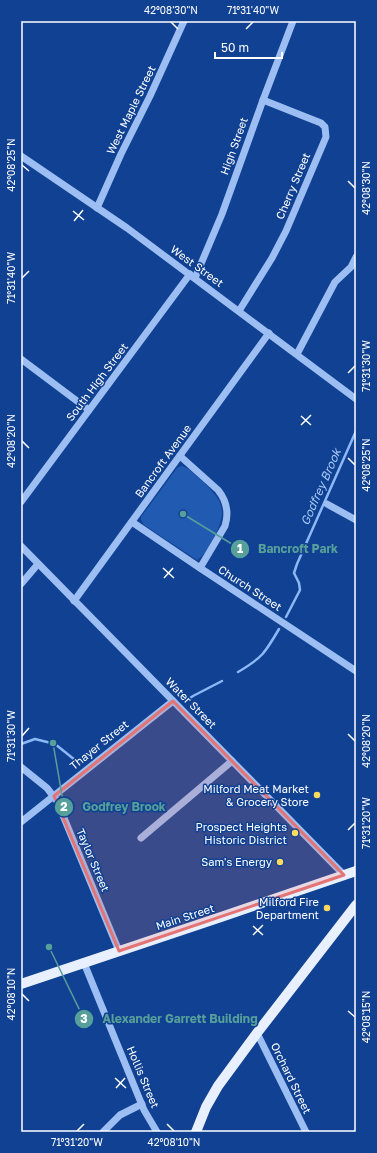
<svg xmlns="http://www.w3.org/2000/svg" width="377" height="1153" font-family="'Golos Text',sans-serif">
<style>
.green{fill:#215ab1}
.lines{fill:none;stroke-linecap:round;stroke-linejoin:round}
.stream{stroke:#8db8f7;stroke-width:2.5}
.minor{stroke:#9cbef3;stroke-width:7}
.major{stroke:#e8f0ff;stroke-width:10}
.marked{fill:#e47373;fill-opacity:0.2;stroke:#e47373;stroke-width:3;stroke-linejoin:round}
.ticks{fill:none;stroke:#fff;stroke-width:1.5}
.poi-dot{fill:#ffda5e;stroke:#104192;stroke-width:1.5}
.labels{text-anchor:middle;stroke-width:3;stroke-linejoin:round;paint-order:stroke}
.street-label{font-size:11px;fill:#fff;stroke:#104192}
.poi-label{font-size:11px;fill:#fff;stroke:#104192;text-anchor:end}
.water-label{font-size:12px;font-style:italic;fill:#a8c9fa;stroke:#104192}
.leader{fill:none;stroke:#579f9a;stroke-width:1.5}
.callout-dot{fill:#579f9a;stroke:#104192;stroke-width:1.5}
.mark-label{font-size:12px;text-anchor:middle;font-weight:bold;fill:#fff}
.callout-label{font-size:12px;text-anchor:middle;font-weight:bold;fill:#579f9a;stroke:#104192;stroke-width:3;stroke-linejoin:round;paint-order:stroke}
.neatline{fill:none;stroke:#fff;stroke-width:1.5}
.ticks-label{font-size:10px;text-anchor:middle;fill:#fff}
</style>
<rect width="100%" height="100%" fill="#104192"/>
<!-- green -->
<path class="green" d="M181 466C189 467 195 475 201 480 225 502 228 512 212 541 208 548 204 556 197 560L144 525 141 520V517L177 468Z"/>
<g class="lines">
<!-- stream -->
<g class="stream">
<path d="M286 617 300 590 299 583 294 573 297 564 356 431"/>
<path d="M238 672C262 658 265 653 279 629"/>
<path d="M187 700 193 696 222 681"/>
<path d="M21 744 35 739 55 744 80 764"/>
</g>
<!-- minor -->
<g class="minor">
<path d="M21 156 127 228 356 399"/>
<path d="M97 208 121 154 150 96 184 21"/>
<path d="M195 278 222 214 263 100 293 21"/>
<path d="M239 311 272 258 286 231 326 137 325 127 321 123 263 100"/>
<path d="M297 354 335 282 351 267 356 257"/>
<path d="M21 359 89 410"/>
<path d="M180 456 218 490C226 500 229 513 225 526L200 568"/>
<path d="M21 502 190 274"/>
<path d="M327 504 356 520"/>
<path d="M132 522 200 568 356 671"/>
<path d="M21 546 344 875"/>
<path d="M21 584 38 564"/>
<path d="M74 601 269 333"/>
<path d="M21 767 47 788 57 801 119 951"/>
<path d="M21 822 173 701"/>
<path d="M141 838 232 761"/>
<path d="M84 963 144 1110 157 1132"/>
<path d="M257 1033 306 1132"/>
<path d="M103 1132 120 1115 142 1104"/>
</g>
<!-- major -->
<g class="major">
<path d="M21 984 221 917 356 871"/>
<path d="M196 1132 206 1107 218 1086 257 1033 356 905"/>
</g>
</g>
<!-- marked area -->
<path class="marked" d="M173 701 344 875 119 951 54 796Z"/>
<!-- ticks -->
<path class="ticks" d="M171 22 178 29M246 29 253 22M22 165 29 171M348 181 355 188M73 211 84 220M74 221 83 210M22 278 29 271M348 373 355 366M301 416 311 425M301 425 311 415M22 441 29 448M348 458 355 465M163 568 174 578M164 578 173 568M348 734 355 741M22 736 29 728M348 830 355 823M253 926 263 935M253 935 263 925M22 994 29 1001M348 1011 355 1017M115 1078 126 1088M116 1088 125 1078M167 1124 174 1131M77 1131 84 1124"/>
<!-- markers -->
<g class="poi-dot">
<circle cx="317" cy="795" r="4"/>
<circle cx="295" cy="833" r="4"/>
<circle cx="280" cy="862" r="4"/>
<circle cx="327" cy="908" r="4"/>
</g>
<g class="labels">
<!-- street labels -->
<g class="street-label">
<text transform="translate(131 110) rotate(-64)" y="4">West Maple Street</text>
<text transform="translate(234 146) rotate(-70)" y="4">High Street</text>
<text transform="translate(293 186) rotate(-67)" y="4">Cherry Street</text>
<text transform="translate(197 266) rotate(36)" y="4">West Street</text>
<text transform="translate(97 382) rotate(-53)" y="4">South High Street</text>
<text transform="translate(163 461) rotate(-54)" y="4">Bancroft Avenue</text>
<text transform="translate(250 588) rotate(33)" y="4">Church Street</text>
<text transform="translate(191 703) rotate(45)" y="4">Water Street</text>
<text transform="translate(99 745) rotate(-39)" y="4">Thayer Street</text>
<text transform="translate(93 860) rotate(67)" y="4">Taylor Street</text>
<text transform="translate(185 917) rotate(-18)" y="4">Main Street</text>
<text transform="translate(143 1077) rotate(67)" y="4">Hollis Street</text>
<text transform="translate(291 1078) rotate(64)" y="4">Orchard Street</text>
</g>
<!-- poi labels -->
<g class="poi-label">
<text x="309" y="793">Milford Meat Market<tspan x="309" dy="13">&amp; Grocery Store</tspan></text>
<text x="287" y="831">Prospect Heights<tspan x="287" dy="13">Historic District</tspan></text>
<text x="272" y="866">Sam's Energy</text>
<text x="319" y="906">Milford Fire<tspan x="319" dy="13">Department</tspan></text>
</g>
<!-- water labels -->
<g class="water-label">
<text transform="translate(321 487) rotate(-66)" y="4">Godfrey Brook</text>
</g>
</g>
<!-- callouts -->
<path class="leader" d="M183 514L240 549M53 743L64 807M49 947L84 1019"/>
<g class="callout-dot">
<circle cx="183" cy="514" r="4"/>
<circle cx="53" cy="743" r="4"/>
<circle cx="49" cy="947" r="4"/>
<circle cx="240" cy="549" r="10"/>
<circle cx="64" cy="807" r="10"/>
<circle cx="84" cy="1019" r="10"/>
</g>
<g class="mark-label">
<text x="240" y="553">1</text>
<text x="64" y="811">2</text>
<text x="84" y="1023">3</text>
</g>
<g class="callout-label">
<text x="298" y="553">Bancroft Park</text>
<text x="124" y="811">Godfrey Brook</text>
<text x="180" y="1023">Alexander Garrett Building</text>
</g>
<!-- border -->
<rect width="377" height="1153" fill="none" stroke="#104192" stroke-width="44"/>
<!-- scale -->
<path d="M215 52v6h67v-6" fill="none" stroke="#ffffff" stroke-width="2"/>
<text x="221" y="52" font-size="12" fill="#ffffff" stroke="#104192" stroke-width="3" paint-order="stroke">50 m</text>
<rect x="22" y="22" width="333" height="1109" class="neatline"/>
<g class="ticks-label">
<text x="171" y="14">42°08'30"N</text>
<text x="253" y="14">71°31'40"W</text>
<text transform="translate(11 165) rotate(-90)" y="4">42°08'25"N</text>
<text transform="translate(366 188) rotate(-90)" y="4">42°08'30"N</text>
<text transform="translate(11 278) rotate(-90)" y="4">71°31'40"W</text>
<text transform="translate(366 366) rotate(-90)" y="4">71°31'30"W</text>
<text transform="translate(11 441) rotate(-90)" y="4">42°08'20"N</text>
<text transform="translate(366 465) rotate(-90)" y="4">42°08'25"N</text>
<text transform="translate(11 736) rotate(-90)" y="4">71°31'30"W</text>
<text transform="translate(366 741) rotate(-90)" y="4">42°08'20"N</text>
<text transform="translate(366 823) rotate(-90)" y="4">71°31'20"W</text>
<text transform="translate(11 994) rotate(-90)" y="4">42°08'10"N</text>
<text transform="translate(366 1017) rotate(-90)" y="4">42°08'15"N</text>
<text x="77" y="1146">71°31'20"W</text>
<text x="174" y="1146">42°08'10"N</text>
</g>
</svg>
